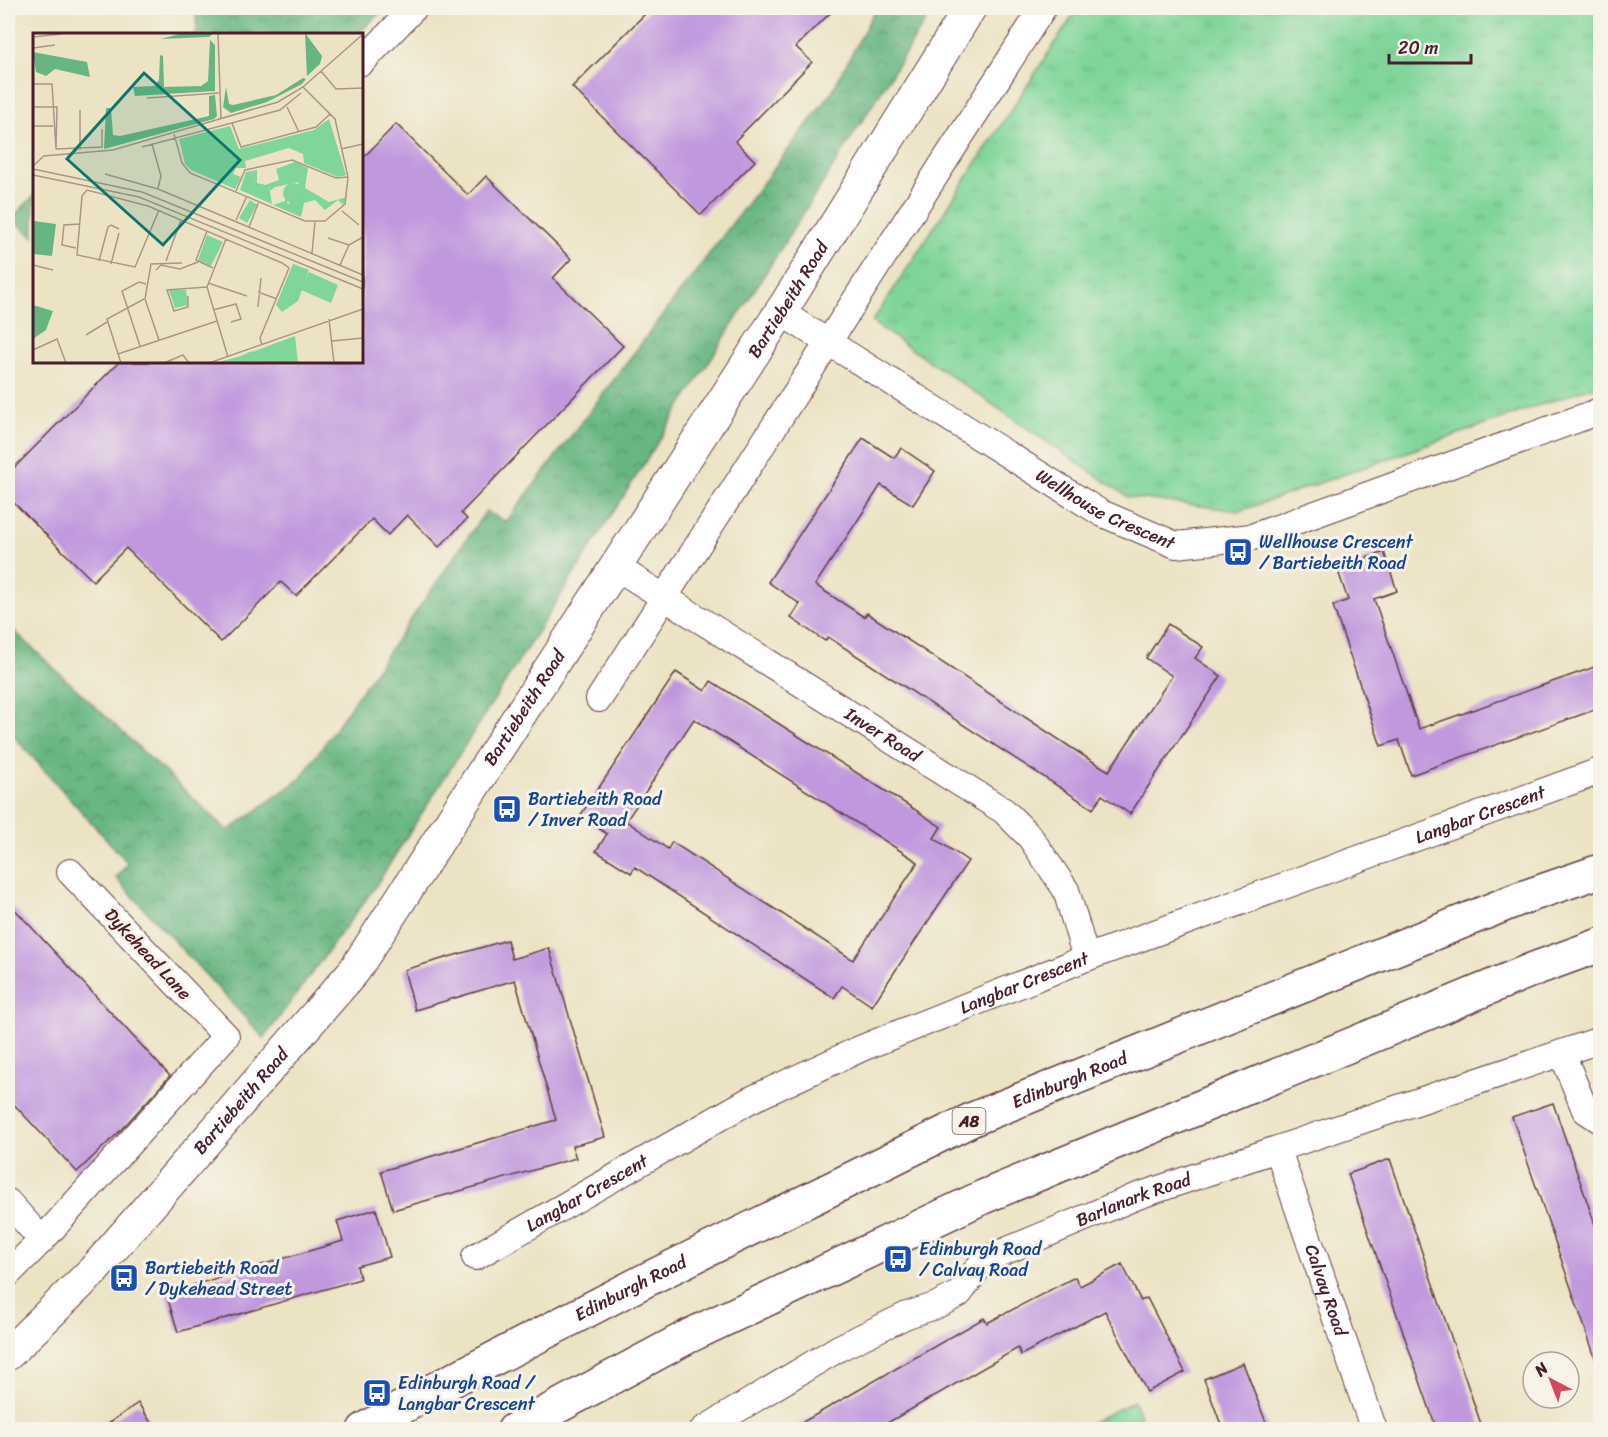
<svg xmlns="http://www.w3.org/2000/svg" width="1608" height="1437" font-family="Sriracha,sans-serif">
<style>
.grass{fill:url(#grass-tufts);stroke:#647a62;stroke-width:1.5}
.forest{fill:url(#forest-crowns);stroke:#586a56;stroke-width:1.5}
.park{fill:url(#park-crowns);stroke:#647a62;stroke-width:1.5}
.building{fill:#c098de;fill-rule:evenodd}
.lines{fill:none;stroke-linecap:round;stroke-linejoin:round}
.minor-casing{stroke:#623c42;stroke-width:28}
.tertiary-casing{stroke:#623c42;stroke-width:34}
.primary-casing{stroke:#623c42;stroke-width:36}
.minor{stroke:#fff;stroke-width:26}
.tertiary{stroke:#fff;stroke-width:32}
.primary{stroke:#fff;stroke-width:33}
.labels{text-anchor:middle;stroke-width:6;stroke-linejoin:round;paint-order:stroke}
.shield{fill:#f7f3e8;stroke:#7e5f64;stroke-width:1.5}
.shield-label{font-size:16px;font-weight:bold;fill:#4a1f2b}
.street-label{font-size:18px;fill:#4a1f2b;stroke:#f7f3e8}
.transit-label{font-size:18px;fill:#164399;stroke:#f7f3e8;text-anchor:start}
.inset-road{fill:none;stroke:#ab9587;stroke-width:1.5}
.view{fill:#0f766e;fill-opacity:0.15;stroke:#0f766e;stroke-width:3}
.inset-edge{fill:none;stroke:#4a1f2b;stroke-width:3}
</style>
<defs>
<pattern id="grass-tufts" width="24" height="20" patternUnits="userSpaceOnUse" patternTransform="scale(1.5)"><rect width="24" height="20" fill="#7fd59a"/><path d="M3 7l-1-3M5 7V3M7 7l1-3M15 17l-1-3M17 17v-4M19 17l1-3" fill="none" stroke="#6fb685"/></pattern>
<pattern id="forest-crowns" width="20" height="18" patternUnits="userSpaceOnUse" patternTransform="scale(1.5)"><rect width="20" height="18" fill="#67b682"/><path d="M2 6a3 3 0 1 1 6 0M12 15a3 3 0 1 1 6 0" fill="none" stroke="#57936b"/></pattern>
<pattern id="park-crowns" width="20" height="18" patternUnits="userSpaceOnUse" patternTransform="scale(1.5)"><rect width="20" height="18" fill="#7fd59a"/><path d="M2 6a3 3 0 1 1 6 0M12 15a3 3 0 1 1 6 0" fill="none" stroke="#6fb685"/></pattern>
</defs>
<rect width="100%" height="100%" fill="#f7f3e8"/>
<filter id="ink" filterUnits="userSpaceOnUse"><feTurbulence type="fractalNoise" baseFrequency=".0167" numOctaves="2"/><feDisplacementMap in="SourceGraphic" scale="12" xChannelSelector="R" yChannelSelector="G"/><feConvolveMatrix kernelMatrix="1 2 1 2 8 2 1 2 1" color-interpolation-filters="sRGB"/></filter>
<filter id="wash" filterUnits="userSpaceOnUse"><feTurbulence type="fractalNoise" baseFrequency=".008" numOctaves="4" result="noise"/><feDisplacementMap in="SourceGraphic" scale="24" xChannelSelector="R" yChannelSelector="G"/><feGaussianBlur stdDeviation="1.35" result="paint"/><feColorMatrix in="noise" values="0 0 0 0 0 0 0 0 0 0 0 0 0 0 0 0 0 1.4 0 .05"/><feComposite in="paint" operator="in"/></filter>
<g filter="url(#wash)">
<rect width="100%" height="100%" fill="#ece3c5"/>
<!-- grass -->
<path class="grass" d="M1078 8H1600V384L1240 511 1128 497 872 322Z"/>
<!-- forest -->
<g class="forest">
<path d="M195 8H385L358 34H194L197 31Z"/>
<path d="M876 8H934L375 887 264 1038 116 878 128 863 8 730V625L228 831 301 778 486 511 506 522 831 93Z"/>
<path d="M34 196V237L11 219Z"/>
</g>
<!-- park -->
<path class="park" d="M1134 1401 1145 1429H1078Z"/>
<g id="blocks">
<!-- building -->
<g class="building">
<path d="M651 8H835L796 47 812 62 735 141 755 161 701 215 572 87Z"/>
<path d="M396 124 468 195 486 176 571 259 553 278 623 346 461 513 467 519 439 547 407 515 388 535 372 519 296 596 281 582 221 642 126 548 93 581 8 497V474L119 362H362V159Z"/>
<path d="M863 438 894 458 901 448 935 471 913 505 881 485 815 585 864 617 867 613 1087 758 1109 771 1172 676 1146 658 1168 624 1203 647 1195 658 1221 676 1130 814 1102 795 1093 809 828 637 825 641 791 618 800 604 768 582Z"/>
<path d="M1384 552 1397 591 1374 599 1419 729 1600 665V708L1411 775 1399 740 1381 746 1333 606 1348 600 1337 568Z"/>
<path d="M676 672 705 691 711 681 914 809 941 827 934 838 968 861 872 1006 842 986 834 998 635 867 631 873 596 851 607 834 580 816ZM694 719 918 862 853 960 672 842 668 849 626 821Z"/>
<path d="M8 902 170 1076 119 1132 77 1172 8 1098Z"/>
<path d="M507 940 512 959 549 948 605 1137 572 1146 576 1158 393 1210 381 1171 556 1120 515 980 415 1010 404 970Z"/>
<path d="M1553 1103 1600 1239V1362L1597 1363 1512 1117Z"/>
<path d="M1390 1159 1483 1430H1437L1348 1174Z"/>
<path d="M376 1209 390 1257 357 1266 360 1279 178 1332 166 1293 343 1241 337 1221Z"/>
<path d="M1122 1264 1141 1301 1147 1298 1185 1372 1147 1392 1105 1311 1021 1355 1018 1348 875 1430H789L984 1318 987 1323 1075 1277 1080 1286Z"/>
<path d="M1243 1363 1269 1430H1223L1204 1379Z"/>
<path d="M138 1403 156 1430H99Z"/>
</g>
</g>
</g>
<g filter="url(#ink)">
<use href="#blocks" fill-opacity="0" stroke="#623c42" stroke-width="1.5"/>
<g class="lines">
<!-- minor casing -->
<g class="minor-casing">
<g id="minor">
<path d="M362 62 414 8"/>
<path id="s1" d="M780 312 1101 513 1176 545 1252 537 1600 411"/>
<path id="s2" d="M616 567 1004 811 1030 837 1066 890 1086 958"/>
<path d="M599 699 1043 8"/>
<path d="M1562 1053 1585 1110 1600 1120"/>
<path id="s3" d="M1278 1150 1374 1430"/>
<path d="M8 1202 42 1240"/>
<path id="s4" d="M475 1257 750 1100 862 1048 1086 958 1600 771"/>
<path d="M8 1274 42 1240 226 1036 70 872"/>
<path id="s5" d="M703 1430 839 1348 907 1315 935 1306 959 1294 984 1260 1135 1197 1600 1040"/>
</g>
</g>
<!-- tertiary casing -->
<g class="tertiary-casing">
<g id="tertiary">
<path id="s6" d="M8 1354 93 1271 354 971 789 299 970 8"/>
</g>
</g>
<!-- primary casing -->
<g class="primary-casing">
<g id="primary">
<path id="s7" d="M364 1430 420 1397 644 1281 973 1119 1516 900 1600 871"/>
<path d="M514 1430 689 1336 983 1197 1534 969 1600 945"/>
</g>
</g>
<!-- minor -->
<use href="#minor" class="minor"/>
<!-- tertiary -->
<use href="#tertiary" class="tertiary"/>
<!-- primary -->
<use href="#primary" class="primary"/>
</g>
</g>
<!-- icons -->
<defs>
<g id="bus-square" transform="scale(1.5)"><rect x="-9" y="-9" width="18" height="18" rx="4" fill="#1a4fb4" stroke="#f7f3e8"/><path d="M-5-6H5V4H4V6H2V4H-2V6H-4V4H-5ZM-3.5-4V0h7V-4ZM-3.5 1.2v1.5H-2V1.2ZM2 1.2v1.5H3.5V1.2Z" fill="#fff"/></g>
</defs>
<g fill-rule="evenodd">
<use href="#bus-square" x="1238" y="552"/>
<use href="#bus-square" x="507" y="809"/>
<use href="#bus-square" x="898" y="1259"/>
<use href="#bus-square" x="124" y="1278"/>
<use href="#bus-square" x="377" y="1393"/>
</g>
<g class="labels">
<!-- shield labels -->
<rect class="shield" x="952.5" y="1108" width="33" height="26" rx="4.5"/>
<g class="shield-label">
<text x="969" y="1127">A8</text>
</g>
<!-- street labels -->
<g class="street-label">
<text dy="6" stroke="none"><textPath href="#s6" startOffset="1316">Bartiebeith Road</textPath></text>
<text dy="6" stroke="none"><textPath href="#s1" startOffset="381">Wellhouse Crescent</textPath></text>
<text dy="6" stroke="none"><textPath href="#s6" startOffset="830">Bartiebeith Road</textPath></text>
<text dy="6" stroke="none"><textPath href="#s2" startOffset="315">Inver Road</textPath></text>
<text dy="6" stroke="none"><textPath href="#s4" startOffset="1101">Langbar Crescent</textPath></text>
<text transform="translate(148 954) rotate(47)" y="6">Dykehead Lane</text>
<text dy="6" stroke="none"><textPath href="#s4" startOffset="615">Langbar Crescent</textPath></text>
<text dy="6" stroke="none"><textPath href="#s7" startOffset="788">Edinburgh Road</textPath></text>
<text dy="6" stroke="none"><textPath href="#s6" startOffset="344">Bartiebeith Road</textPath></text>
<text dy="6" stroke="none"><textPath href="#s4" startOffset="129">Langbar Crescent</textPath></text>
<text dy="6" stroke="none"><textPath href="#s5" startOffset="494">Barlanark Road</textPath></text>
<text dy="6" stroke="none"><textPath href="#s7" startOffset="302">Edinburgh Road</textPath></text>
<text dy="6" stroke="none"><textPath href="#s3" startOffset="148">Calvay Road</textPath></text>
</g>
<!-- transit labels -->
<g class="transit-label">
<text x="1259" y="548">Wellhouse Crescent<tspan x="1259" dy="21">/ Bartiebeith Road</tspan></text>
<text x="528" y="805">Bartiebeith Road<tspan x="528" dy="21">/ Inver Road</tspan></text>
<text x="919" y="1255">Edinburgh Road<tspan x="919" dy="21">/ Calvay Road</tspan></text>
<text x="145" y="1274">Bartiebeith Road<tspan x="145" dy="21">/ Dykehead Street</tspan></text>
<text x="398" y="1389">Edinburgh Road /<tspan x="398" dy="21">Langbar Crescent</tspan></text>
</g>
</g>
<!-- overview -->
<g transform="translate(33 33)">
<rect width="330" height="330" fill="#ece3c5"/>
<path d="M296 86 313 142 305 144 271 130 270 121 256 115 212 128 213 135H203L200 141 208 144 202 156 158 137 152 131 146 106 197 93 206 116 281 97ZM262 129 275 135 272 155 296 169 314 164 310 172 305 167 292 177 282 167 271 170 268 184 240 172 252 168V158L255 172 266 149 242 154 237 158 236 153H230L222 150 219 138 224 137V150L232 152 246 147 243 136ZM217 167 224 172 214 190 206 185ZM174 202 190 209 178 233 165 227ZM260 231 276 237 265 268 249 279 243 272ZM136 257H153L155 272 142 275Z" fill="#7fd59a"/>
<path d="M181 0 176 4 128 6 146 1ZM272 0 289 23 287 31 274 43ZM177 7 182 12V58L102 63 100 54 121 53 126 47 127 22 130 23 131 54 168 53 175 48ZM0 19 54 29 57 44 22 36 13 43 3 39ZM270 45 273 46 269 51 234 69 198 80 190 74 193 54 196 71 200 72 243 62ZM182 62 184 83 181 86 71 116 73 75H78L80 102 87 103 176 83V63ZM0 181 1 188 23 191 19 223 0 221ZM0 272 20 278 13 297 0 306Z" fill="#67b682"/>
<path d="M219 318 223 330H182L208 323Z" fill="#7fd59a"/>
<path d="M219 138 222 150 236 153 239 171 207 157 213 139ZM262 303 265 330H223L219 319Z" fill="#7fd59a"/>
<path d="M250 160a10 10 0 1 1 20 0a10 10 0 1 1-20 0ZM276 239 305 252 298 270 268 257Z" fill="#7fd59a"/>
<path class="inset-road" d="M185 0 188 87M0 4 28 1M0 15 22 12M288 38 303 56 330 55M0 51H19L23 116M114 65 186 60M0 74H24L23 115M254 74 266 99M47 77V117M199 90 208 114 283 94 297 81M0 93H20M141 101 149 130 157 140 272 188H292L312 171 315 144 302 86 270 54M119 111 128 143 125 155M109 114 247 77 268 60M23 116 69 114V96M308 116 330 111M0 133 11 123 80 117 245 69 270 54 329 2M0 136 109 159 330 249M72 141 125 156 330 242M0 142 106 164 330 256M203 158 212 137 259 127 303 145 315 144M126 177 102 234 44 222 49 163 54 157 115 173 249 230 256 235 227 305 229 312M309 178 326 192M203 187 214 163M216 194 226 168M174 198 163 227 180 235M295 205 316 212M193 206 174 254 195 324M43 215 29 212 31 192 46 191M279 220 282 189M66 228 75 194 78 192 86 196M133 228 148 187M78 231 86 200M0 232 20 237M307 232 316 212 330 204M123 237 128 232 147 236 165 229M175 250 214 263M225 259 244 266M155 263V274L141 278 134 257 174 254M225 274 228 245M180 277 203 271 208 286 198 289M296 286 301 330M53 302 74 289M126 307 112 266 118 231 149 230M299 308 330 305M107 313 89 258 106 249 113 251M0 317 24 306 33 330M85 321 184 288M88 330 74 286 111 266M131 330 150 322 156 330M176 330 330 276"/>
<path class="view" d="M111 40 207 127 130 212 34 126Z"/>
<rect width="330" height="330" class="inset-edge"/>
</g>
<!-- margin -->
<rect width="1608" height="1437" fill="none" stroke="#f7f3e8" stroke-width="30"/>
<!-- north arrow -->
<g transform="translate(1551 1380) rotate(318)"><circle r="28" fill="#f7f3e8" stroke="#b29e9c" stroke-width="1.5"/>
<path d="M0-4.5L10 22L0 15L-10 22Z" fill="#d1495b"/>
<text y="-9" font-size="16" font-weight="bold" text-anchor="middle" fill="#4a1f2b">N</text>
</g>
<!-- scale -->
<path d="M1389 54v9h82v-9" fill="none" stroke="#4a1f2b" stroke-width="3"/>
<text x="1398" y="54" font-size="18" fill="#4a1f2b" stroke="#f7f3e8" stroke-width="4.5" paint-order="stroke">20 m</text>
</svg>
